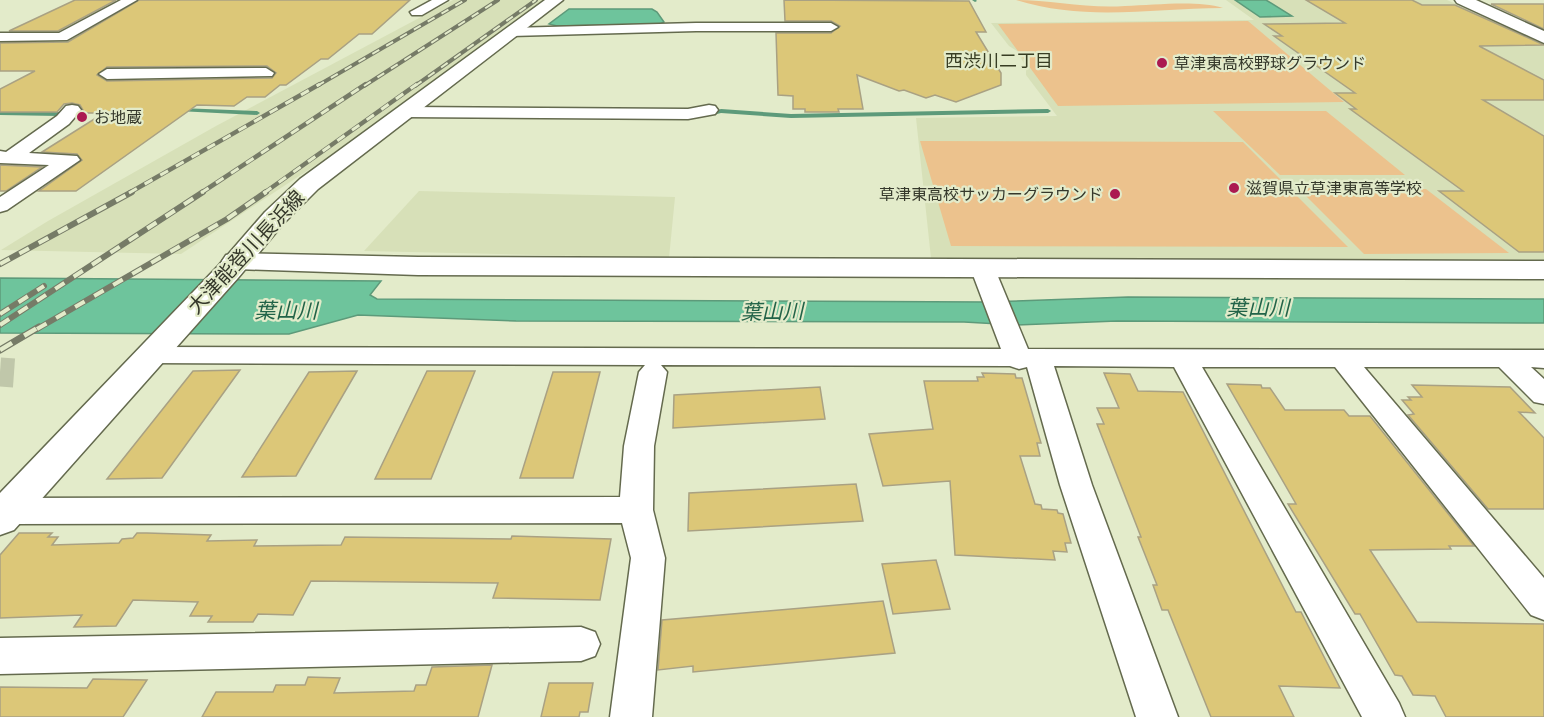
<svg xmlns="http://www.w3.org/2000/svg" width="1544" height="717" font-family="Literata,'Noto Sans JP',serif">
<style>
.built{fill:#d7e0b8}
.green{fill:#ecc28d}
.water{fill:#6ec49c;stroke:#5d9a7a;stroke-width:1.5}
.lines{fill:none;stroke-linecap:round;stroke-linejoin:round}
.stream{fill:#5d9a7a;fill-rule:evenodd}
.building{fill:#dcc778;stroke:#a9a183;stroke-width:1.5;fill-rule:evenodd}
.street-tunnel{stroke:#c0c7aa;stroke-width:29;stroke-dasharray:29 14;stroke-linecap:butt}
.street-casing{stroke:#646a4e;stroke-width:3}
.secondary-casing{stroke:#646a4e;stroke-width:3}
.primary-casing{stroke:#646a4e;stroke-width:3}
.street{fill:#fff;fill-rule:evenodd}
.secondary{fill:#fff;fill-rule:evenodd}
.primary{fill:#fff;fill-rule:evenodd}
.rail-far3-casing{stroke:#767b67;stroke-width:4}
.rail-far2-casing{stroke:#767b67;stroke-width:4.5}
.rail-far1-casing{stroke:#767b67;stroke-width:6}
.rail-casing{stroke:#767b67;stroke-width:7}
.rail-far3{stroke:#e3ebca;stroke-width:2;stroke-dasharray:8;stroke-linecap:butt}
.rail-far2{stroke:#e3ebca;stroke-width:3;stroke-dasharray:9;stroke-linecap:butt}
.rail-far1{stroke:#e3ebca;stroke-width:4;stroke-dasharray:11;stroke-linecap:butt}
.rail{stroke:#e3ebca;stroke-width:4.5;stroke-dasharray:14;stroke-linecap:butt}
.poi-dot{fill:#ab1a51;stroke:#e3ebca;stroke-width:2}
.labels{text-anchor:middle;stroke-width:4.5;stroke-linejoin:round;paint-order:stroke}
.far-poi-label{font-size:16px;fill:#35382b;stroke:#e3ebca;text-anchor:start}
.far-neighbourhood-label{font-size:18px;fill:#383d23;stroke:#e3ebca}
.street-label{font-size:20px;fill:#35382b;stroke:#e3ebca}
.water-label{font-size:21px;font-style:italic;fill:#226348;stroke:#e3ebca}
</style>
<rect width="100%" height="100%" fill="#e3ebca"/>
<!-- built -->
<g class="built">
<path d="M453 0H545L325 159 181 254 1 250 48 221 216 126Z"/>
<path d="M1226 0H1447L1544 44V260L931 258 916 118 1057 116 1026 75V67L1017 51 1009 46 991 23 1254 20Z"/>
<path d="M419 191 675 197 669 258 364 251Z"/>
</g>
<!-- green -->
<g class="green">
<path d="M1016 0C1051 0 1089 9 1125 6 1156 5 1197 0 1223 8 1152 8 1087 22 1016 0Z"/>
<path d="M1248 21 1344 102 1058 106 998 24Z"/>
<path d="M1213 111H1326L1405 175H1280Z"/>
<path d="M920 141 1243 142 1348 247 951 246Z"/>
<path d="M1298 188 1426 189 1509 253 1364 254Z"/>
</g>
<!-- water -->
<g class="water">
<path d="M1235 0H1266L1292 16 1260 17Z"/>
<path d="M569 9H652L657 12 664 22 660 24 557 26 549 24Z"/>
<path d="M0 278 381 281 370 295 377 299 987 302 1128 297 1544 299V323L1117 321 1017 325 964 322 516 321 358 315 289 334 0 333Z"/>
</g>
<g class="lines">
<!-- stream -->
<g class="stream">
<path d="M972 0H976L977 1 975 2Z"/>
<path d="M180 108 257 111 260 113 257 115 178 111 177 110Z"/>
<path d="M721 109 791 114 1048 109 1051 111 1048 113 791 118 721 113 705 117 702 115Z"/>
<path d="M0 111 59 112 62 114 59 116 0 115Z"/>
</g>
</g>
<!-- building -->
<g class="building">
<path d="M75 0H116L58 31H9Z"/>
<path d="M139 0H410L372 34H359L328 59H321L286 85H280L265 97H247L234 106 197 105 76 191H39L82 160 77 154 42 152 104 113H82L83 110 80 105 72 103 64 104 57 112H0V89L35 71H0V43L68 42ZM267 66 276 73 272 78 107 81 97 75 107 67Z"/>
<path d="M784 0 969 1 986 32H976L1001 73V85L956 102 935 95 926 98 904 90 899 91 857 75 863 109H838L839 112H805V109H793V96L778 95 776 33H831L840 26 831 21H785Z"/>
<path d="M1306 0H1412L1422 5H1455L1544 45 1479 46 1544 80V100H1483L1544 136V252H1519L1439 191H1463L1350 109H1356L1335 93H1355L1274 36H1282L1264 24 1345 23Z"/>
<path d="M1491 4H1544V29Z"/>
<path d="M0 165 42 167 6 191H0Z"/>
<path d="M240 370 162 478 107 479 193 371Z"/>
<path d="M357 371 296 476 242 477 309 372Z"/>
<path d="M427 371H475L431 479H375Z"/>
<path d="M553 372H600L573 478H520Z"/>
<path d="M982 373 1015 374 1016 378H1022L1041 443H1037L1040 456H1020L1035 504 1041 505 1042 509 1057 510 1058 513 1063 514 1071 543H1065L1067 552 1053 551 1055 560 955 555 950 481 883 486 869 434 933 429 924 381H978L977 377H984Z"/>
<path d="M1104 373 1130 374 1138 391 1183 392 1296 612H1301L1340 688 1279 686 1294 717H1211L1168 610H1162L1153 585H1157L1138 537H1141L1097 424H1104L1097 408H1119Z"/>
<path d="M1227 384 1261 385 1262 388H1270L1285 410H1344L1349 416H1370L1474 546H1449L1451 549 1370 550 1417 622 1544 624V717H1446L1435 696 1413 695 1402 676 1395 675 1360 614H1355L1288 504H1296Z"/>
<path d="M1412 385 1510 387 1535 413 1519 412 1544 438V509H1488L1408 415 1414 414 1402 400H1411L1408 397H1422Z"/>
<path d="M820 387 825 419 673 428 674 395Z"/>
<path d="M856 484 863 521 688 531 689 493Z"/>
<path d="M19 533H52L48 537H58L52 545 119 543 122 539 133 538 137 533H147L211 535 207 541 257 540 254 546 341 545 345 537 511 539 512 536 611 539 600 600 493 598 498 583 311 581 293 615 258 614 253 622H208L212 616H190L198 602 133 600 116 626 74 627 82 615 0 618V555Z"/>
<path d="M936 560 950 609 893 614 882 564Z"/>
<path d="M883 601 895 653 693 672V666L658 670 662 620Z"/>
<path d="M492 665 478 717H202L216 692H273L276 685H305L308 677 340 678 334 693 414 691 416 685H426L432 667Z"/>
<path d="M93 679 147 680 123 717H0V687L87 688Z"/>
<path d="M549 683H593L588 712H580L579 717H541Z"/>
</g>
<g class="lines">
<!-- street-tunnel -->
<path class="street-tunnel" d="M0 372 14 373"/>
<!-- street casing -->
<g class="street-casing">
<g id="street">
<path d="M121 0H137L67 40 0 41V33H59Z"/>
<path d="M432 0H448L422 15H412L410 12Z"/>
<path d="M696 23H831L838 27 831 31H696L511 36 504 32 511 28Z"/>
<path d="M266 68 274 73 272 76 107 79 99 74 107 69Z"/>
<path d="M72 105 78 106 81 110 69 124 29 153 77 156 80 160 7 210 0 212V197L49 165 0 163V151L6 152 57 116 66 106Z"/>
<path d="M709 105 715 106 718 110 715 114 688 119 406 117 400 116 397 112 400 108 406 107 688 109Z"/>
<path d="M982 260 990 262 994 267 1028 349 1544 350V368L1531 367 1544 379V404L1534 402 1499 367H1364L1544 578V620L1531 615 1335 367H1202L1399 703 1405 717H1362L1174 367 1054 366 1092 485 1178 717H1136L1060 485 1027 367 1019 369 1010 366 661 365 667 372 654 446 653 510 665 558 652 717H610L631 558 622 523 7 524 0 522V500L7 498 620 497 624 446 639 372 645 365 150 363 141 361 137 355 141 349 150 347 1001 349 970 267 974 262Z"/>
<path d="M581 627 595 632 600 644 595 656 581 661 0 674V638Z"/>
</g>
</g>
<!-- secondary casing -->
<g class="secondary-casing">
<g id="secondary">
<path d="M1455 0H1476L1544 31V43L1457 3Z"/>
<path d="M236 253 418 257 1544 261V279L418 275 236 269 226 267 222 261 226 255Z"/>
</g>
</g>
<!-- primary casing -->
<g class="primary-casing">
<path id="primary" d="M545 0H563L318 189 283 224 238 278 14 530 0 535V493L218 266 265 212 300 179Z"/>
</g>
<!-- street -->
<use href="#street" class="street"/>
<!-- secondary -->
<use href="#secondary" class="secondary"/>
<!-- primary -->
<use href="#primary" class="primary"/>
<!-- rail-far3 casing -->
<g class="rail-far3-casing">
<g id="rail-far3">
<path d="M317 86 465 0"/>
<path d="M364 86 498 0"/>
<path d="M415 86 536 0"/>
</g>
</g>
<!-- rail-far2 casing -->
<g class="rail-far2-casing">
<g id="rail-far2">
<path d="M129 193 320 84"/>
<path d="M201 193 366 84"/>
<path d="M264 193 417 84"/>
</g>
</g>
<!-- rail-far1 casing -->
<g class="rail-far1-casing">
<g id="rail-far1">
<path d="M0 264 132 192"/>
<path d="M0 314 44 286"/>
<path d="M0 325 203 192"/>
<path d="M37 329 227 219 266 192"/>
</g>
</g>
<!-- rail casing -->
<g class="rail-casing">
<path id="rail" d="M0 350 39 327"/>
</g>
<!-- rail-far3 -->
<use href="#rail-far3" class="rail-far3"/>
<!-- rail-far2 -->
<use href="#rail-far2" class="rail-far2"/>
<!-- rail-far1 -->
<use href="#rail-far1" class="rail-far1"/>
<!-- rail -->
<use href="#rail" class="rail"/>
</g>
<!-- markers -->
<g class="poi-dot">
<circle cx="1162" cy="63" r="6"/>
<circle cx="82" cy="117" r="6"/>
<circle cx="1234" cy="188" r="6"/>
<circle cx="1115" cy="194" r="6"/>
</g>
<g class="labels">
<!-- far-poi labels -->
<g class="far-poi-label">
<text x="1174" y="69">草津東高校野球グラウンド</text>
<text x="94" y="123">お地蔵</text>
<text x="1246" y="194">滋賀県立草津東高等学校</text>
<text x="1103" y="200" text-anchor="end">草津東高校サッカーグラウンド</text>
</g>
<!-- far-neighbourhood labels -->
<g class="far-neighbourhood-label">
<text x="999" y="67">西渋川二丁目</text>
</g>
<!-- street labels -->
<g class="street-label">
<text transform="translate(246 252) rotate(-47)" y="7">大津能登川長浜線</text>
</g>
<!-- water labels -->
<g class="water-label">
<text x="1258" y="315">葉山川</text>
<text x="286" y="318">葉山川</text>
<text transform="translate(772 312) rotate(-1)" y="7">葉山川</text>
</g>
</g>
</svg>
